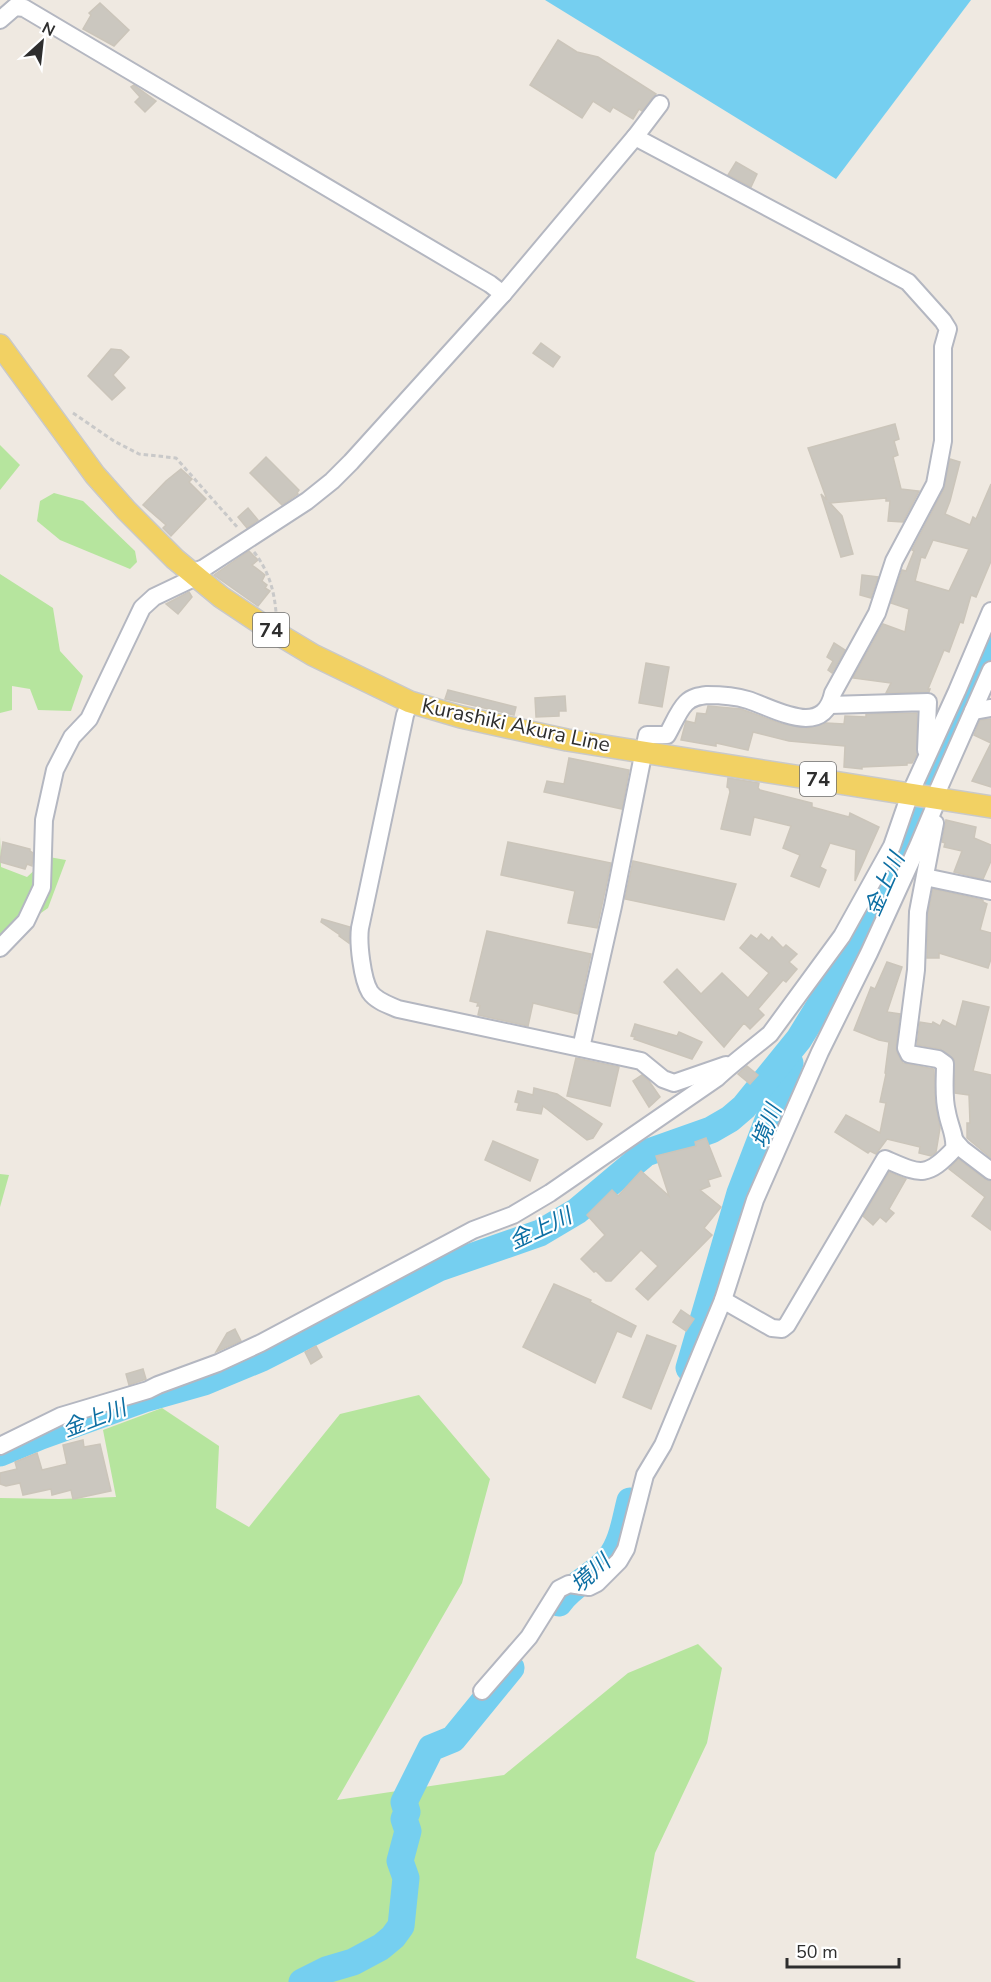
<svg xmlns="http://www.w3.org/2000/svg" width="991" height="1982" font-family="'Nunito Sans','Noto Sans JP',sans-serif">
<style>
.green{fill:#b6e59e}
.water{fill:#75cff0}
.lines{fill:none;stroke-linecap:round;stroke-linejoin:round}
.river{stroke:#75cff0;stroke-width:27}
.building{fill:#cbc7bf;stroke:#cbc5ba;stroke-width:1.5;fill-rule:evenodd}
.minor-casing{stroke:#b4b7c1;stroke-width:20}
.major-casing{stroke:#c9c9c9;stroke-width:24}
.path{stroke:#c9c9c9;stroke-width:3;stroke-dasharray:4.5 3;stroke-linecap:butt}
.minor{stroke:#fff;stroke-width:16}
.major{stroke:#f2d163;stroke-width:21}
.labels{text-anchor:middle;stroke-width:4.5;stroke-linejoin:round;paint-order:stroke}
.shield{fill:#fff;stroke:#6d6d6d;stroke-width:1.5}
.shield-label{font-size:20px;font-weight:bold;fill:#2e2e2e}
.street-label{font-size:21px;fill:#2e2e2e;stroke:#fff}
.water-label{font-size:22px;font-style:italic;fill:#0d6fa3;stroke:#fff}
</style>
<rect width="100%" height="100%" fill="#efe9e1"/>
<!-- green -->
<g class="green">
<path d="M0 445 20 465 0 490Z"/>
<path d="M54 493 83 501 135 551 137 562 130 569 60 540 37 521 40 501Z"/>
<path d="M0 574 53 608 60 651 83 676 71 711 38 710 30 689 12 686V710L0 713Z"/>
<path d="M0 836 1 867 27 877 49 857 66 860 48 908 0 942Z"/>
<path d="M0 1174 9 1175 0 1207Z"/>
<path d="M419 1395 490 1479 462 1583 337 1800 504 1775 628 1673 698 1644 722 1668 707 1743 655 1853 636 1958 696 1982H0V1498L59 1499 116 1497 103 1430 162 1408 219 1446 216 1508 249 1527 340 1414Z"/>
</g>
<!-- water -->
<path class="water" d="M545 0H971L836 179Z"/>
<g class="lines">
<!-- river -->
<g class="river">
<path d="M927 781 970 693 991 642"/>
<path d="M689 1368 740 1193 790 1063"/>
<path d="M0 1453 41 1436 144 1399 204 1382 262 1358 439 1268 540 1233 577 1211 646 1153 711 1130 730 1119 744 1107 799 1039 855 948 904 844 917 808"/>
<path d="M559 1603C571 1585 594 1576 609 1559 622 1544 625 1520 630 1501"/>
<path d="M302 1982 326 1970 353 1962 381 1947 393 1937 401 1926 406 1878 400 1861 408 1831 404 1819 407 1812 404 1802 431 1748 453 1739 511 1668"/>
</g>
</g>
<!-- building -->
<g class="building">
<path d="M100 3 129 30 114 46 83 29 91 15 89 13Z"/>
<path d="M558 40 577 52 598 57 656 94 642 111 639 109 633 119 613 107 610 112 593 101 582 118 530 85Z"/>
<path d="M134 85 156 101 145 112 135 102 140 97 131 87Z"/>
<path d="M736 162 757 174 751 187 728 175Z"/>
<path d="M541 343 560 357 553 367 533 353Z"/>
<path d="M111 349 121 350 129 357 113 375 125 388 112 400 88 376Z"/>
<path d="M895 424 899 439 894 441 898 455 893 457 901 489 919 491 903 522 888 521 890 501H886V498L830 503 842 516 853 554 841 557 821 494 827 500 808 448Z"/>
<path d="M266 457 299 490 297 493 298 494 282 505 250 473Z"/>
<path d="M950 459 960 462 950 501 945 514 970 525 973 517 976 519 991 484V561L976 597 971 595 963 623 960 622 949 652 944 650 928 689H930L929 692 886 693 891 683 853 678 883 624 905 632 909 609 891 603 902 570 906 571 914 551 912 550 944 489ZM933 540 969 549 949 591 915 581 921 557 925 558Z"/>
<path d="M181 469 192 479 189 482 206 499 171 536 163 528 166 525 143 505 166 481Z"/>
<path d="M248 508 258 520 247 528 238 517Z"/>
<path d="M249 551 258 560 252 565 265 575 262 581 267 585 265 588 270 591 258 606 214 575Z"/>
<path d="M862 575 878 577 871 598 860 595Z"/>
<path d="M189 592 192 597 178 614 166 604Z"/>
<path d="M834 643 845 650 832 673 828 670 833 661 827 657Z"/>
<path d="M646 663 669 667 662 707 639 703Z"/>
<path d="M448 690 516 707 514 715 445 699Z"/>
<path d="M565 696 566 711H559V716L536 717 535 698Z"/>
<path d="M708 706 741 709 782 724 808 728 826 723 844 724 845 716 866 717V714L917 713V754L912 763H907V765L862 767V769L844 767 845 746 789 741 753 732 748 750 716 743V746L681 740 686 721 695 723 697 713 706 714Z"/>
<path d="M991 719V787L972 781 991 743 974 735 980 720Z"/>
<path d="M569 758 629 770 622 809 544 792 547 781 564 784Z"/>
<path d="M728 778 759 783 758 788 760 790 812 803V807L849 817 850 813 879 827 855 881 856 850 830 843 820 867 826 870 819 887 791 876 800 855 783 848 791 826 754 817 750 835 721 829 730 792 729 788 727 787Z"/>
<path d="M946 820 976 827 974 838 991 845V861L983 879 954 872 962 851 944 847 945 843 942 842Z"/>
<path d="M3 842 30 849V851L33 853 32 866 27 864 25 869 0 862Z"/>
<path d="M508 842 611 863 597 928 568 923 575 891 501 875Z"/>
<path d="M633 861 736 884 724 920 625 899Z"/>
<path d="M933 889 983 900V902L987 904 980 930 991 933V959L988 968 939 953V958H927L928 913Z"/>
<path d="M322 919 350 927 349 943 339 936 340 935 321 922Z"/>
<path d="M487 931 591 954 578 1014 533 1003 528 1026 478 1015 480 1006H477L478 1003 470 1001Z"/>
<path d="M761 934 769 941 772 937 783 948 786 945 797 954 789 962 797 969 786 982 783 980 758 1009 764 1015 750 1029 744 1023 724 1047 664 982 677 969 701 994 722 973 748 998 769 973 740 948 751 935 757 939Z"/>
<path d="M887 962 902 967 887 1012 900 1014 896 1047 897 1053 903 1063 934 1069 935 1101 940 1128 936 1152 931 1156 919 1153 920 1147 887 1139 876 1154 870 1151 868 1153 835 1132 846 1115 880 1133 886 1103 880 1102 886 1074 885 1073 889 1042 879 1040 854 1030 871 987 875 989Z"/>
<path d="M963 1001 989 1007 973 1071 991 1075V1158L967 1138V1123H970L969 1095 955 1093 954 1059 940 1049 917 1045 920 1022 932 1024 933 1022 940 1026 943 1020 956 1027Z"/>
<path d="M635 1024 677 1036 679 1032 702 1042 692 1059 634 1039 635 1037 631 1036Z"/>
<path d="M576 1058 619 1067 610 1106 567 1096Z"/>
<path d="M747 1066 758 1075 750 1084 738 1074Z"/>
<path d="M642 1075 649 1081 660 1097 649 1107 633 1081Z"/>
<path d="M534 1088 557 1094 602 1124 593 1138 587 1140 543 1106 541 1114 517 1110 519 1103 515 1102 518 1091 533 1095Z"/>
<path d="M706 1138 721 1176 708 1180 710 1186 700 1190 721 1207 704 1228 712 1235 648 1300 636 1289 658 1266 641 1250 611 1281H606L596 1271 594 1272 581 1259 605 1235 587 1215 612 1190 618 1196 641 1171 669 1196 656 1156 696 1146 695 1142Z"/>
<path d="M493 1141 538 1160 530 1181 485 1160Z"/>
<path d="M958 1159 985 1179 991 1181V1230L972 1216 985 1197 949 1169Z"/>
<path d="M889 1172 906 1179 889 1209 894 1213 886 1222 880 1217 873 1225 863 1216Z"/>
<path d="M554 1284 591 1300 590 1302 636 1326 631 1337 617 1331 595 1383 523 1347Z"/>
<path d="M681 1310 694 1319 686 1331 673 1322Z"/>
<path d="M235 1329 241 1341 216 1352 227 1333Z"/>
<path d="M647 1335 676 1346 651 1409 623 1397Z"/>
<path d="M316 1346 322 1357 311 1364 305 1352Z"/>
<path d="M143 1369 146 1379 129 1385 126 1374Z"/>
<path d="M83 1440 84 1447 100 1444 111 1491 73 1499 71 1490 52 1495 51 1489 23 1495 20 1483 6 1486 0 1484V1473L17 1469 15 1462 37 1453 42 1470 67 1464 63 1445Z"/>
</g>
<g class="lines">
<!-- minor casing -->
<g class="minor-casing">
<g id="minor">
<path d="M0 20 15 7 24 8 490 284 503 294"/>
<path d="M191 573 204 568 307 501 332 481 351 462 503 294 635 137 660 104"/>
<path d="M410 702 405 715 360 928C358 943 362 979 370 992 376 1001 389 1005 398 1009L641 1061 663 1079 674 1083 726 1065"/>
<path d="M830 705 928 702 926 750"/>
<path d="M973 711 991 708"/>
<path d="M925 877 991 891"/>
<path d="M0 948 26 921 42 887 44 820 55 770 72 737 89 719 142 608 154 597 196 577"/>
<path d="M581 1048 613 906 647 735H667C673 725 678 711 686 703 692 697 699 696 707 695 720 695 735 696 748 700 776 709 823 739 833 693L877 613 894 561 935 484 943 441V347L948 329 943 321 908 282 635 137"/>
<path d="M955 1141 962 1149 991 1171"/>
<path d="M723 1300 772 1328 782 1329 787 1325 885 1159C920 1174 926 1179 954 1149 956 1136 949 1125 947 1112 943 1097 945 1080 945 1064L938 1059 909 1054 906 1048 916 970 918 912 935 823"/>
<path d="M0 1446 61 1416 148 1390 158 1385 218 1363 261 1343 473 1230 513 1215 550 1193 717 1078C734 1062 752 1049 770 1034L842 936 892 846 910 794 957 691 991 611"/>
<path d="M482 1691 529 1637 559 1589 569 1584 589 1587 597 1583 619 1561 626 1549 645 1475 663 1445 723 1300 755 1200 820 1052 869 953 918 846 934 808V799L991 670"/>
</g>
</g>
<!-- major casing -->
<g class="major-casing">
<path id="major" d="M0 345 95 475 126 510 175 559 221 597 263 625 313 655 410 702 461 717 567 740 991 807"/>
</g>
<!-- path -->
<g class="path">
<path d="M73 413 114 441 139 454 176 458 238 528"/>
<path d="M254 552C268 570 274 589 276 612"/>
</g>
<!-- minor -->
<use href="#minor" class="minor"/>
<!-- major -->
<use href="#major" class="major"/>
</g>
<g class="labels">
<!-- shield labels -->
<g class="shield">
<rect x="253" y="613" width="36" height="34" rx="4.5"/>
<rect x="800" y="762" width="36" height="34" rx="4.5"/>
</g>
<g class="shield-label">
<text x="271" y="637">74</text>
<text x="818" y="786">74</text>
</g>
<!-- street labels -->
<g class="street-label">
<text transform="translate(516 725) rotate(12)" y="7">Kurashiki Akura Line</text>
</g>
<!-- water labels -->
<g class="water-label">
<text transform="translate(884 884) rotate(-66)" y="8">金上川</text>
<text transform="translate(766 1126) rotate(-69)" y="8">境川</text>
<text transform="translate(540 1228) rotate(-25)" y="8">金上川</text>
<text transform="translate(94 1418) rotate(-21)" y="8">金上川</text>
<text transform="translate(590 1573) rotate(-42)" y="8">境川</text>
</g>
</g>
<!-- north arrow -->
<g transform="translate(42 42) rotate(27)" stroke="#ffffff" stroke-width="4.5" paint-order="stroke">
<path d="M0-4.5L10 22L0 15L-10 22Z" fill="#2e2e2e"/>
<text y="-9" font-size="16" font-weight="bold" text-anchor="middle" fill="#2e2e2e">N</text>
</g>
<!-- scale -->
<path d="M787 1958v9h112v-9" fill="none" stroke="#2e2e2e" stroke-width="3"/>
<text x="796" y="1958" font-size="18" fill="#2e2e2e" stroke="#ffffff" stroke-width="4.5" paint-order="stroke">50 m</text>
</svg>
